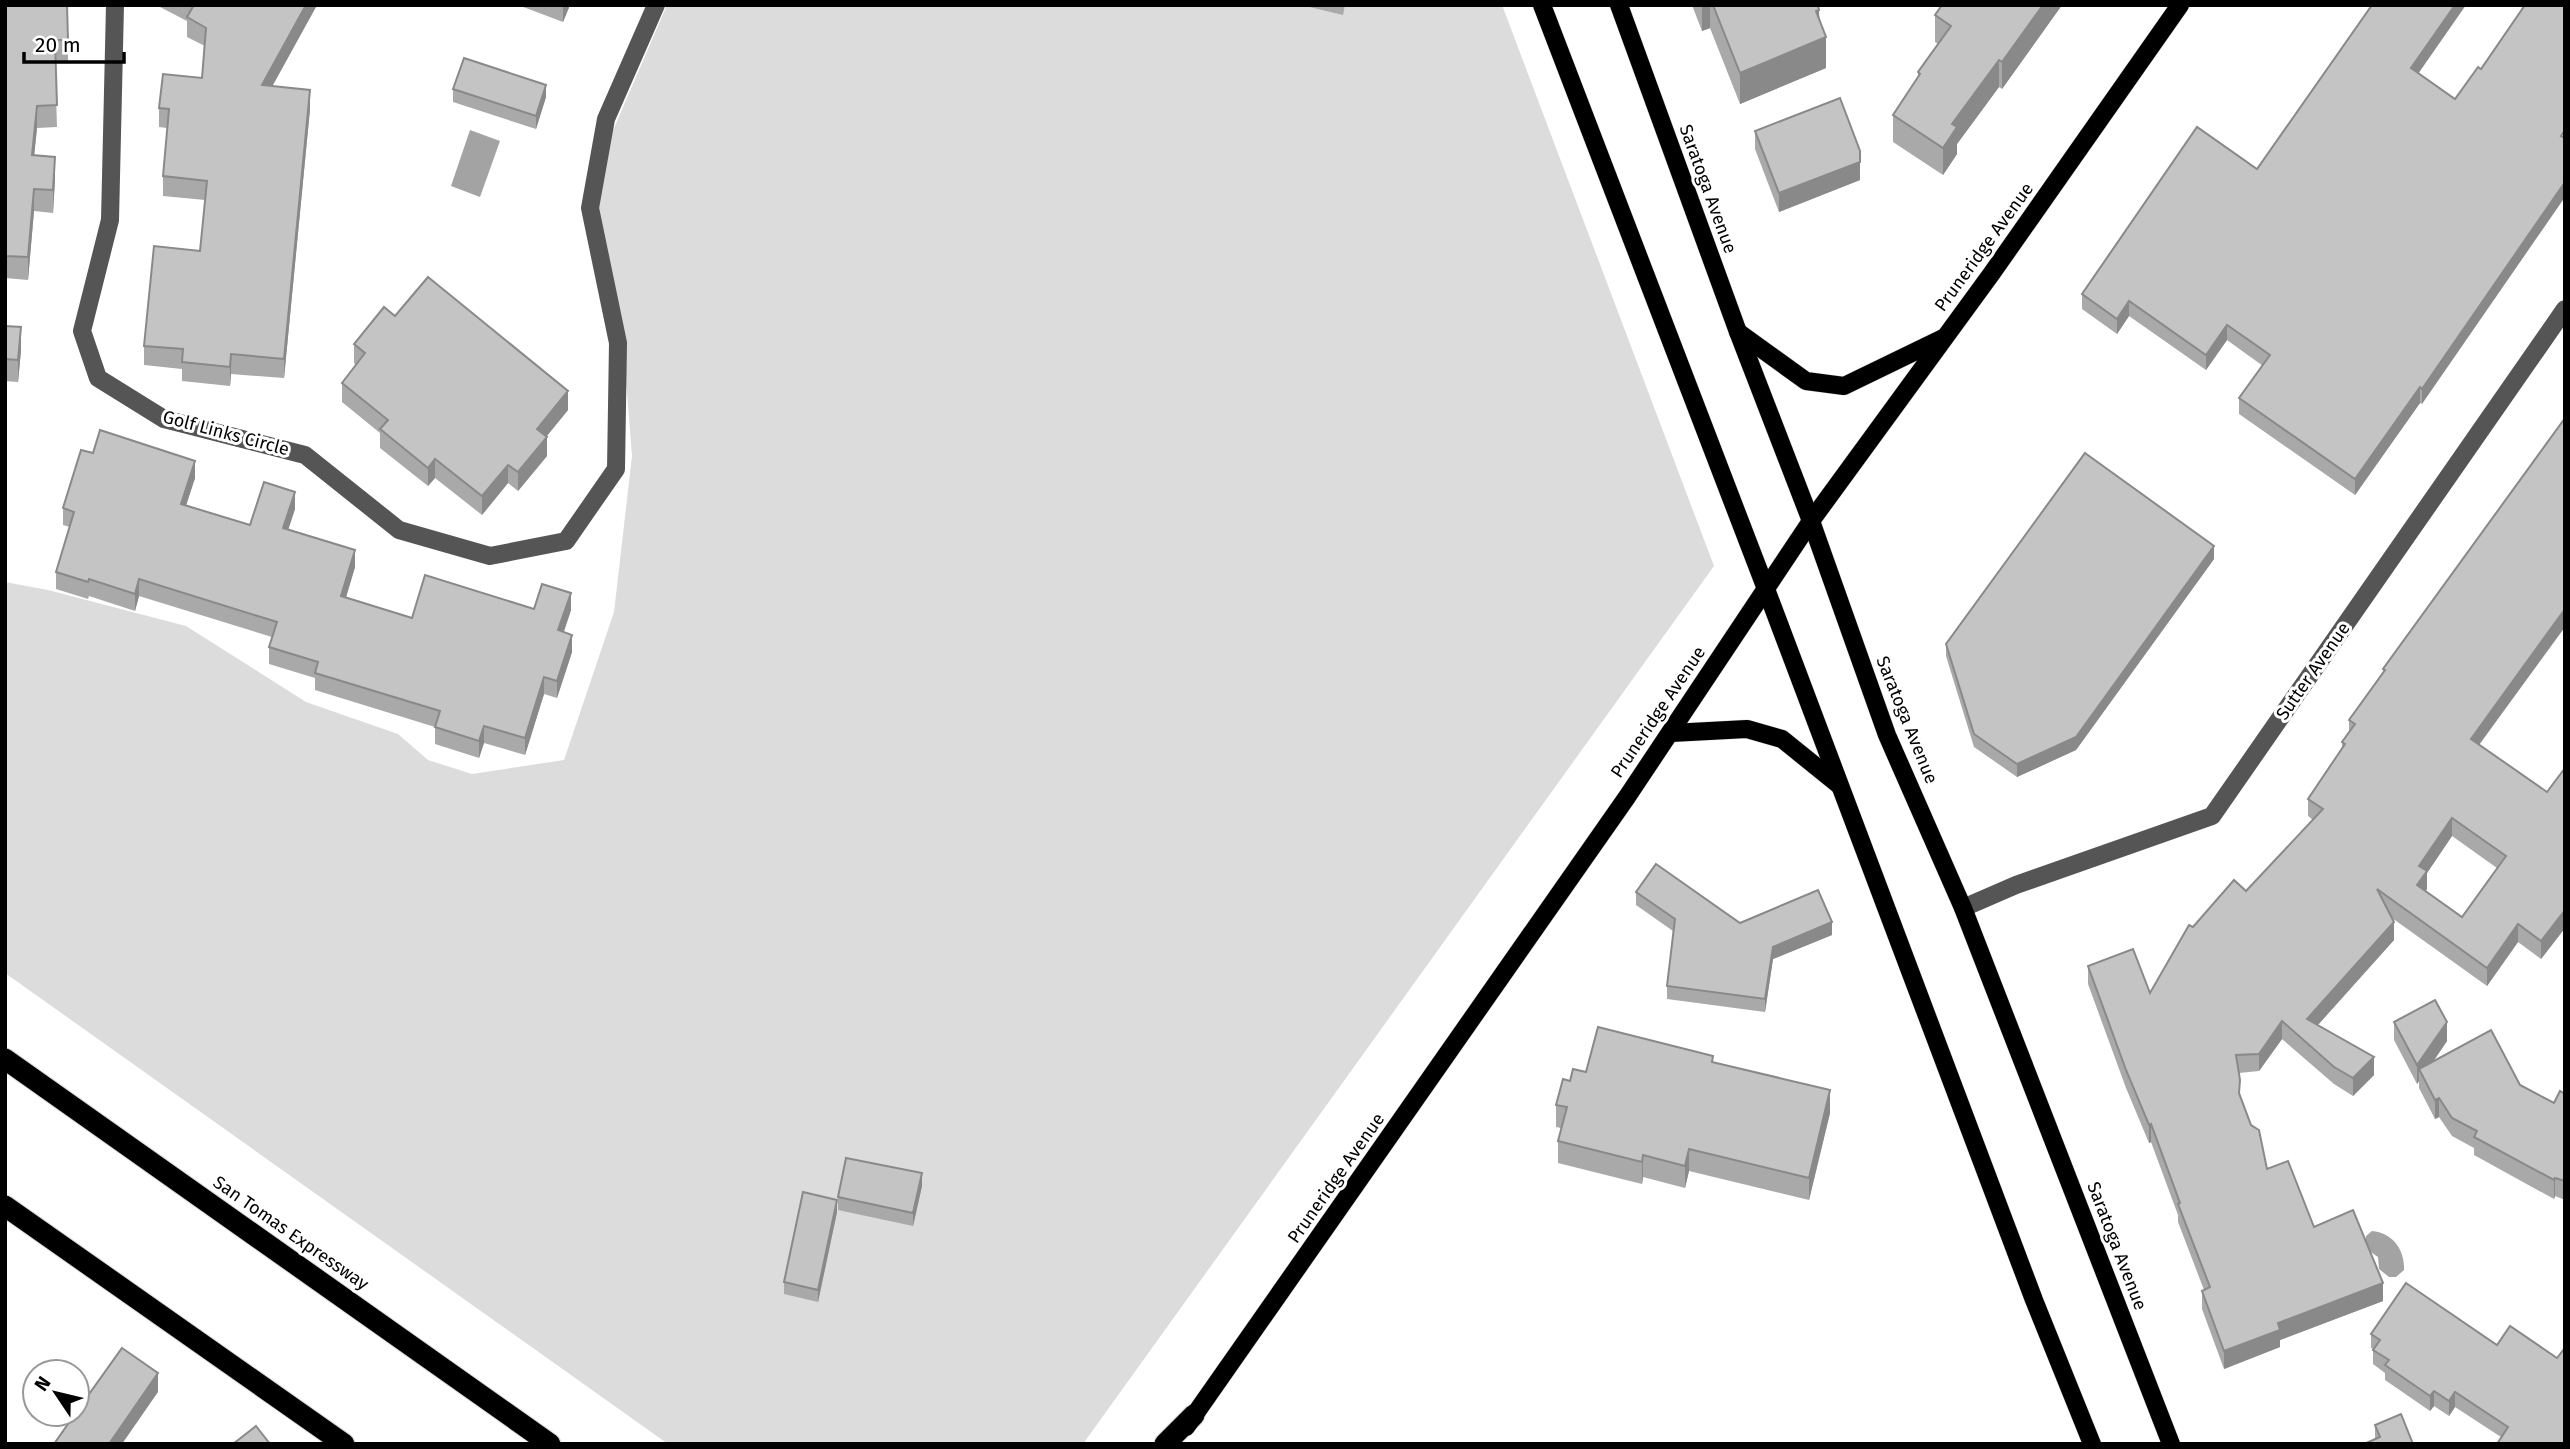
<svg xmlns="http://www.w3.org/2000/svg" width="2570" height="1449" font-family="'Fira Sans',sans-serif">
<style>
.green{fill:#dcdcdc}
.water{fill:#a3a3a3}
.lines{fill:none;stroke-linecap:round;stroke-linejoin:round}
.major-casing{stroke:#dbdbdb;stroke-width:19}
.highway-casing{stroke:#dbdbdb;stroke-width:23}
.minor{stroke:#555;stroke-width:18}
.major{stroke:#000;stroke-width:18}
.highway{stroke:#000;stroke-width:21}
.wall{fill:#a9a9a9;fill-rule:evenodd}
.shaded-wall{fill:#898989}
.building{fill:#c4c4c4;stroke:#898989;stroke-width:2;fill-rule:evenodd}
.labels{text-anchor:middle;stroke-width:6;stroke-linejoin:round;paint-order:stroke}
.street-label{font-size:18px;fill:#000;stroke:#fff}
</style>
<rect width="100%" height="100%" fill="#fff"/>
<!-- green -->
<path class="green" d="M667 5H1502L1714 566 1083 1444H668L5 973V582L48 590 186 626 306 702 398 734 428 760 472 774 564 760 614 612 632 456 623 341 597 206 611 135Z"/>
<!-- water -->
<g class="water">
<path d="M470 130 500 141 480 197 451 186Z"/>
<path d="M2372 1231C2393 1233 2405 1250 2404 1270L2396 1277H2389L2379 1269 2378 1257 2365 1248 2366 1236Z"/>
</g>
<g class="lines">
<!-- major casing -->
<g class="major-casing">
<g id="major">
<path d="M1542 5 1766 589 2034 1300 2092 1444"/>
<path d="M1619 5 1738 332 1811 521 1887 735 1963 908 2171 1444"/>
<path d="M1738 332 1806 381 1844 386 1943 338"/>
<path d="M1671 733 1747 729 1782 739 1839 785"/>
<path d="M1186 1427 1627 797 1811 521 1992 273 2180 5"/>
</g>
</g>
<!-- highway casing -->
<g class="highway-casing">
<g id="highway">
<path d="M5 1059 550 1444"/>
<path d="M5 1206 344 1444"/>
<path d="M1165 1444 1194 1415"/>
</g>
</g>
<!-- minor -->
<g class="minor">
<path d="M115 5 110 220 82 331 98 378 164 419 305 455 399 530 490 556 566 541 616 469 618 343 590 208 606 119 656 5"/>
<path d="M1963 908 2016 885 2212 816 2565 309"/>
</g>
<!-- major -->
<use href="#major" class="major"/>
<!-- highway -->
<use href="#highway" class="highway"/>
</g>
<!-- wall -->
<g class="wall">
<path d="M5 5 23 6 68 40V62H55L57 127 37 128 34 155 55 179 53 213 34 211 28 280 5 278Z"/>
<path d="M160 5H317L272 86 310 109 284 378 231 374 230 386 182 381V369L144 365V346L200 251 205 200 163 196V176L167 128 159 127V108L202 78 205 46 187 37V21L160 7Z"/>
<path d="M518 5H570L563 22Z"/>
<path d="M1301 5H1345L1343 15Z"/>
<path d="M1692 5H1818L1826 68 1740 104 1710 28 1702 31Z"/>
<path d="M2062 5 2002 89 1999 87 1957 144V154L1943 175 1893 142V115L1918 78V72L1938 44 1935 42V15Z"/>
<path d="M2418 74 2455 99 2422 404 2420 403 2355 495 2239 414V398L2263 366 2227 340 2206 370 2129 316 2117 334 2082 309V294L2257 169Z"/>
<path d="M453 89 546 97 536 129 453 102Z"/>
<path d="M1755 131 1860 180 1779 212 1755 149Z"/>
<path d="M395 316 568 410 546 437 547 456 518 491 508 483 482 515 435 478 428 486 380 448V433L342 402V383L356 365 354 363V344Z"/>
<path d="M5 326 21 350 18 382 5 381Z"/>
<path d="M93 453 195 478 186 505 250 525 295 509 288 530 355 567 346 598 412 618 534 609 571 610 564 632 572 652 557 698 544 694 525 755 484 743 479 758 435 744V727L315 690V678L269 664V647L272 637 139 596 135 611 89 596 88 599 56 589V572L70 527 63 525V508Z"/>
<path d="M2214 559 2076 750 2017 777 1974 747 1946 656V644Z"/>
<path d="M2383 669 2480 745 2547 792 2565 768V928L2541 959 2518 942 2487 986 2392 918 2394 940 2318 1025 2374 1075 2353 1096 2334 1084 2282 1039 2259 1071 2239 1073 2240 1097 2267 1169 2314 1227 2383 1301 2280 1340V1347L2224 1369 2202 1309V1291L2204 1290 2178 1222V1215L2151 1142 2149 1143 2126 1088 2088 984V966L2150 993 2193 927 2246 891 2313 820 2308 816V799L2342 749V742L2349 731V720L2383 673ZM2452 836 2497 868 2462 917 2425 891 2427 889V873Z"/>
<path d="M1636 892 1740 923 1832 935 1773 959 1765 1012 1667 999V986L1673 931 1636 905Z"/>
<path d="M2394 1022 2447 1041 2433 1062 2520 1085 2554 1103 2565 1094V1200L2555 1196 2554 1199 2474 1155V1148L2452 1136 2439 1117 2435 1119 2419 1088V1081L2417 1084 2394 1040Z"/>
<path d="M1713 1063 1830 1113 1809 1200 1689 1171 1685 1188 1643 1177 1642 1184 1558 1163V1141L1561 1128 1556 1127V1105L1570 1081 1586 1072Z"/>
<path d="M922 1186 913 1226 838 1210V1197Z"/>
<path d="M837 1212 818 1302 784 1294V1282Z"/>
<path d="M2371 1334 2497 1345 2557 1358 2501 1437 2455 1407 2449 1416 2434 1406 2430 1411 2385 1380V1373L2373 1364V1349L2371 1348Z"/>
<path d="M2375 1425 2413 1444 2375 1439Z"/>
</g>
<!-- shaded-wall -->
<g class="shaded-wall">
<path d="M306 5H317L262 105V85Z"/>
<path d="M563 5H570L563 22Z"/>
<path d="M1702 5H1710V28L1702 31Z"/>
<path d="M2043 5H2062L2002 89V62Z"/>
<path d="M2455 5H2466L2411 84V68Z"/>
<path d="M1819 10V40L1826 37V68L1740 104V73L1816 11Z"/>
<path d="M1999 60V87L1957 144V154L1943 175V148L1952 124Z"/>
<path d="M546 85V97L536 129V116Z"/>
<path d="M310 90V109L284 378V359Z"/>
<path d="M37 106V128L32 177V155Z"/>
<path d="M55 157V179L53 213V190Z"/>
<path d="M1860 162V180L1779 212V193Z"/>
<path d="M2565 182V197L2422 404V389Z"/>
<path d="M34 189V211L28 280V257Z"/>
<path d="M2129 301V316L2117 334V319Z"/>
<path d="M2227 325V340L2206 370V355Z"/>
<path d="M21 327V350L18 382V360Z"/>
<path d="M231 354V374L230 386V367Z"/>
<path d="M2420 387V403L2355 495V479Z"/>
<path d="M568 391V410L537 448V429Z"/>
<path d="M547 437V456L518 491V472Z"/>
<path d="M435 459V478L428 486V468Z"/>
<path d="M195 461V478L181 521V504Z"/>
<path d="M508 465V483L482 515V496Z"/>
<path d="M295 492V509L283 545V528Z"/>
<path d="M2214 546V559L2076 750 2017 777V764Z"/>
<path d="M355 550V567L341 613V596Z"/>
<path d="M139 579V596L135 611V594Z"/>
<path d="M571 593V610L558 648V630Z"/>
<path d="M2565 609V627L2471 756V739Z"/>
<path d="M572 635V652L557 698V681Z"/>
<path d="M544 677V694L525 755V738Z"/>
<path d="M484 726V743L479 758V741Z"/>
<path d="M2452 818V836L2427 873V889L2417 903V885L2419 866Z"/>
<path d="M2565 910V928L2541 959V941Z"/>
<path d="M1832 922V935L1773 959 1765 1012V999L1773 947Z"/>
<path d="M2394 922V940L2307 1037V1019Z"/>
<path d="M2518 924V942L2487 986V968Z"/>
<path d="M2282 1021V1039L2259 1071V1054Z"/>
<path d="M2447 1022V1041L2423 1076 2419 1069V1081L2417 1084V1065Z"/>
<path d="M2374 1057V1075L2353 1096V1078Z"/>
<path d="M1830 1090V1113L1809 1200V1178Z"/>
<path d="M2439 1098V1117L2435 1119V1100Z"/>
<path d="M2151 1124V1142L2149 1143V1125Z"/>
<path d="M1689 1149V1171L1685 1188V1166Z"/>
<path d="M1643 1155V1177L1642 1184V1162Z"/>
<path d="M922 1173V1186L913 1226V1213Z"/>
<path d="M2555 1178V1196L2554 1199V1180Z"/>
<path d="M837 1200V1212L818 1302V1290Z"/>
<path d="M2383 1283V1301L2280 1340V1347L2224 1369V1351L2278 1323Z"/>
<path d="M158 1373V1392L122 1444H109Z"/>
<path d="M2434 1391V1406L2430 1411V1396Z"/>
<path d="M2455 1392V1407L2449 1416V1401Z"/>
</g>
<!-- building -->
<g class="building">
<path d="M5 5H23V6L67 5 68 40H55L57 105 37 106 32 155 55 157 53 190 34 189 28 257 5 256Z"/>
<path d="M194 5H306L262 85 310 90 284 359 231 354 230 367 182 362 183 349 144 346 154 246 200 251 207 181 163 176 169 109 159 108 163 74 202 78 206 28 187 17Z"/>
<path d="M1713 5H1818L1819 10 1816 11 1826 37 1740 73Z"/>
<path d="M1942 5H2043L2002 62 1999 60 1952 124 1957 127 1943 148 1893 115 1920 74 1918 72 1951 26 1935 15Z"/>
<path d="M2372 5H2455L2411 68 2455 99 2478 67 2481 69 2525 5H2565V130L2561 136 2565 138V182L2422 389 2420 387 2355 479 2239 398 2270 355 2227 325 2206 355 2129 301 2117 319 2082 294 2197 127 2257 169Z"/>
<path d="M464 58 546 85 536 116 453 89Z"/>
<path d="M1840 98 1860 151V162L1779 193 1755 131Z"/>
<path d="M428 277 568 391 537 429 547 437 518 472 508 465 482 496 435 459 428 468 380 429 388 420 342 383 365 353 354 344 384 307 395 316Z"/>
<path d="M5 326 21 327 18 360 5 359Z"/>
<path d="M2565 418V609L2471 739 2547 792 2565 768V910L2541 941 2518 924 2487 968 2377 889 2394 922 2307 1019 2374 1057 2353 1078 2334 1067 2282 1021 2259 1054 2236 1055 2240 1080 2239 1093 2251 1125 2259 1130 2267 1169 2288 1161 2314 1227 2353 1210 2383 1283 2278 1323 2280 1330 2224 1351 2202 1291 2210 1287 2178 1204 2180 1203 2151 1124 2149 1125 2126 1070 2088 966 2133 949 2150 993 2189 925 2193 927 2234 880 2246 891 2323 809 2308 799 2345 744 2342 742 2355 724 2349 720 2385 670 2383 669ZM2452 818 2506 856 2462 917 2417 885 2427 871 2419 866Z"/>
<path d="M100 430 195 461 181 504 250 525 264 482 295 492 283 528 355 550 341 596 412 618 425 575 534 609 542 584 571 593 558 630 572 635 557 681 544 677 525 738 484 726 479 741 435 727 440 711 315 673 318 662 269 647 277 622 139 579 135 594 89 579 88 582 56 572 74 512 63 508 81 450 93 453Z"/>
<path d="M2085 453 2214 546 2076 737 2017 764 1974 734 1946 644Z"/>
<path d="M1656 864 1740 923 1818 890 1832 922 1773 947 1765 999 1667 986 1675 919 1636 892Z"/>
<path d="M2435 1000 2447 1022 2417 1065 2394 1022Z"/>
<path d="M1598 1027 1713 1056 1712 1062 1830 1090 1809 1178 1689 1149 1685 1166 1643 1155 1642 1162 1558 1141 1567 1107 1556 1105 1563 1079 1570 1081 1573 1069 1586 1072Z"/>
<path d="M2491 1030 2520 1085 2554 1103 2560 1091 2565 1094V1181L2555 1178 2554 1180 2474 1137 2477 1131 2452 1118 2439 1098 2435 1100 2419 1069Z"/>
<path d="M846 1158 922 1173 913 1213 838 1197Z"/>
<path d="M803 1192 837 1200 818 1290 784 1282Z"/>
<path d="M2406 1283 2497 1345 2510 1326 2557 1358 2564 1349 2565 1350V1444H2497L2508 1427 2455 1392 2449 1401 2434 1391 2430 1396 2385 1365 2389 1360 2373 1350 2380 1340 2371 1334Z"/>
<path d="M122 1348 158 1373 109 1444H54L75 1414H77V1411Z"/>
<path d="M2401 1414 2413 1444H2364L2380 1437 2375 1425Z"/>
<path d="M256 1426 270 1444H233Z"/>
</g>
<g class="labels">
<!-- street labels -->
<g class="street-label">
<text transform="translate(1708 189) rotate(70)" y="6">Saratoga Avenue</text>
<text transform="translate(1984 247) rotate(-54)" y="6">Pruneridge Avenue</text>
<text transform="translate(226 433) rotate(15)" y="6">Golf Links Circle</text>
<text transform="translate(2313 671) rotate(-55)" y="6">Sutter Avenue</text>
<text transform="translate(1658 712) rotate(-56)" y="6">Pruneridge Avenue</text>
<text transform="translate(1907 720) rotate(68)" y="6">Saratoga Avenue</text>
<text transform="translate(1336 1178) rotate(-55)" y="6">Pruneridge Avenue</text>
<text transform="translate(291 1233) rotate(35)" y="6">San Tomas Expressway</text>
<text transform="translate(2117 1246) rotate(69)" y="6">Saratoga Avenue</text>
</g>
</g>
<!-- border -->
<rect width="2570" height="1449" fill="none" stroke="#000000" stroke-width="14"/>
<!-- north arrow -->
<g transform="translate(56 1393) rotate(305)"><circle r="33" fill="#ffffff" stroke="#999999" stroke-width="2"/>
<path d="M0-5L12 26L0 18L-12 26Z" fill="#000000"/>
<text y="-10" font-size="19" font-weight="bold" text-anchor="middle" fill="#000000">N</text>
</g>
<!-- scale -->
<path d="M24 52v10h100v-10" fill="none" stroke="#000000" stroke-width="3.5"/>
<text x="35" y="52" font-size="21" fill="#000000" stroke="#ffffff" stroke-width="5" paint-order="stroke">20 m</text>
</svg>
